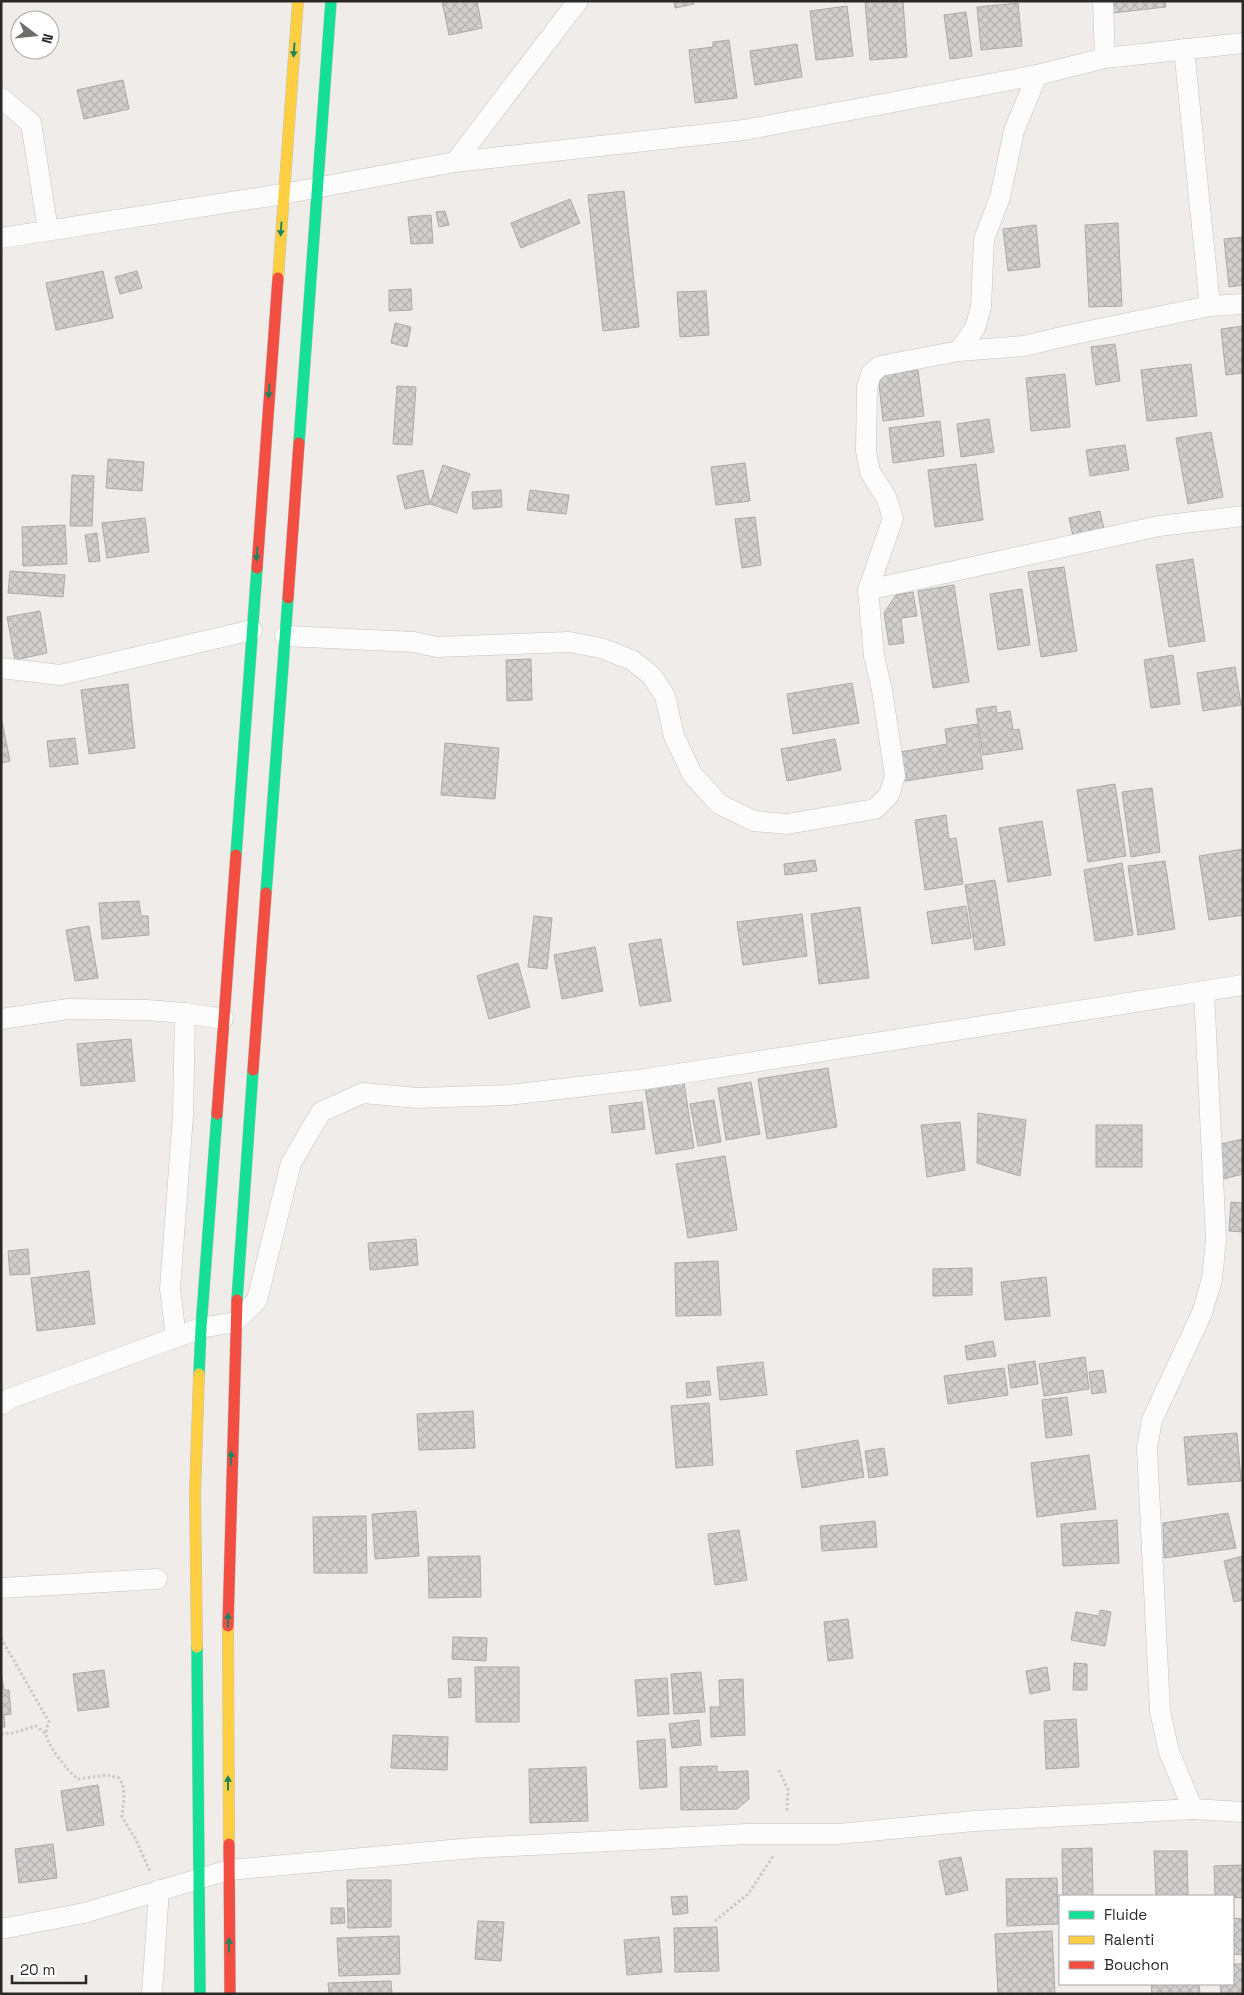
<svg xmlns="http://www.w3.org/2000/svg" width="1244" height="1995" font-family="'Space Grotesk',sans-serif">
<style>
.building{fill:url(#building-cross-hatch);stroke:#acaaaa}
.lines{fill:none;stroke-linecap:round;stroke-linejoin:round}
.street-casing{stroke:#c5c3c2;stroke-width:21}
.fast-casing{stroke:#c5c3c2;stroke-width:12}
.slow-casing{stroke:#c5c3c2;stroke-width:12}
.jam-casing{stroke:#c5c3c2;stroke-width:12}
.path{stroke:#cacaca;stroke-width:3;stroke-dasharray:2.5 2.5;stroke-linecap:butt}
.street{stroke:#fdfcfc;stroke-width:20}
.fast{stroke:#16e098;stroke-width:11}
.slow{stroke:#ffcf43;stroke-width:11}
.jam{stroke:#f24e42;stroke-width:11}
.oneway{fill:#208460}
</style>
<defs>
<pattern id="building-cross-hatch" width="8" height="8" patternUnits="userSpaceOnUse" patternTransform="scale(1.25)"><rect width="8" height="8" fill="#d2cfcf"/><path d="M0 0l8 8M0 8l8-8" fill="none" stroke="#b4b2b2"/></pattern>
</defs>
<rect width="100%" height="100%" fill="#efecea"/>
<!-- building -->
<g class="building">
<path d="M442 1H477L482 28 449 35Z"/>
<path d="M674 1H693L694 4 675 8Z"/>
<path d="M865 1H903L907 57 870 60Z"/>
<path d="M1111 1H1165L1166 7 1112 13Z"/>
<path d="M1018 3 1022 46 981 50 977 7Z"/>
<path d="M847 6 853 56 816 60 810 11Z"/>
<path d="M966 12 972 56 950 59 944 15Z"/>
<path d="M729 40 737 98 695 103 689 50 713 47V42Z"/>
<path d="M797 44 802 77 755 85 750 51Z"/>
<path d="M123 80 129 109 84 119 77 90Z"/>
<path d="M624 191 639 327 603 331 588 195Z"/>
<path d="M570 199 580 223 521 248 511 223Z"/>
<path d="M445 211 449 225 439 227 436 212Z"/>
<path d="M431 215 433 243 411 244 408 217Z"/>
<path d="M1118 223 1122 306 1089 307 1085 225Z"/>
<path d="M1036 225 1040 267 1008 271 1003 229Z"/>
<path d="M1243 237V285L1229 287 1224 239Z"/>
<path d="M103 271 113 318 56 330 46 283Z"/>
<path d="M137 271 142 288 120 294 115 277Z"/>
<path d="M411 289 412 310 389 311V290Z"/>
<path d="M706 291 709 335 680 337 677 292Z"/>
<path d="M395 323 411 327 407 347 391 343Z"/>
<path d="M1243 326V373L1226 375 1221 329Z"/>
<path d="M1115 344 1120 381 1096 385 1091 347Z"/>
<path d="M1191 364 1197 416 1147 421 1141 370Z"/>
<path d="M918 370 924 416 883 421 878 375Z"/>
<path d="M1065 374 1070 427 1031 431 1026 378Z"/>
<path d="M397 386 416 387 412 445 393 444Z"/>
<path d="M989 419 994 452 961 457 957 424Z"/>
<path d="M940 421 944 456 893 463 889 428Z"/>
<path d="M1211 432 1223 497 1188 504 1176 438Z"/>
<path d="M1125 445 1129 470 1090 476 1086 450Z"/>
<path d="M108 459 144 462 142 491 106 488Z"/>
<path d="M745 463 750 501 716 505 711 467Z"/>
<path d="M976 464 983 520 935 527 928 470Z"/>
<path d="M443 465 470 474 457 513 430 504Z"/>
<path d="M423 470 430 504 405 509 397 476Z"/>
<path d="M72 475 94 476 92 526H70Z"/>
<path d="M501 490 502 507 473 509 472 492Z"/>
<path d="M530 490 569 495 566 514 527 510Z"/>
<path d="M1100 511 1104 529 1073 536 1069 518Z"/>
<path d="M755 517 761 565 742 568 735 519Z"/>
<path d="M145 518 149 552 107 558 102 523Z"/>
<path d="M65 525 67 564 23 566 22 527Z"/>
<path d="M97 533 100 561 89 562 85 535Z"/>
<path d="M1193 559 1205 641 1169 647 1156 565Z"/>
<path d="M1064 567 1077 651 1041 657 1028 572Z"/>
<path d="M10 571 65 575 63 597 8 593Z"/>
<path d="M954 585 969 682 933 688 918 591Z"/>
<path d="M1022 589 1030 645 998 650 990 594Z"/>
<path d="M913 592 917 616 901 618 904 643 889 645 884 613 896 595Z"/>
<path d="M40 611 47 653 15 660 7 617Z"/>
<path d="M1173 655 1180 704 1151 708 1144 660Z"/>
<path d="M531 659 532 700 507 701 506 660Z"/>
<path d="M1235 667 1241 705 1203 711 1197 673Z"/>
<path d="M852 683 859 723 793 734 787 694Z"/>
<path d="M128 684 135 748 89 754 81 690Z"/>
<path d="M996 706 997 713 1010 711 1013 730 1019 729 1023 749 983 755 976 709Z"/>
<path d="M1 717 10 761 1 763Z"/>
<path d="M977 724 983 769 905 781 900 752 947 744 945 729Z"/>
<path d="M75 738 78 764 50 767 47 741Z"/>
<path d="M835 739 841 770 787 781 781 749Z"/>
<path d="M445 743 499 748 495 799 441 795Z"/>
<path d="M1115 784 1126 856 1088 862 1077 790Z"/>
<path d="M1152 788 1160 852 1131 857 1122 792Z"/>
<path d="M946 815 949 839 956 838 963 884 925 890 915 820Z"/>
<path d="M1042 821 1051 875 1008 882 999 828Z"/>
<path d="M1243 849V915L1209 920 1199 856Z"/>
<path d="M815 860 817 871 785 875 784 864Z"/>
<path d="M1165 861 1175 929 1138 935 1128 866Z"/>
<path d="M1122 863 1133 935 1095 941 1084 870Z"/>
<path d="M995 880 1005 945 975 950 965 885Z"/>
<path d="M139 901 141 916H148L149 935 102 939 99 903Z"/>
<path d="M966 906 971 938 932 944 927 912Z"/>
<path d="M860 907 869 978 819 984 811 914Z"/>
<path d="M802 914 807 956 743 965 737 922Z"/>
<path d="M534 916 552 918 547 969 528 967Z"/>
<path d="M89 926 98 978 75 981 66 930Z"/>
<path d="M661 939 671 1001 640 1006 629 944Z"/>
<path d="M595 947 603 991 562 999 554 955Z"/>
<path d="M518 963 530 1007 489 1019 477 976Z"/>
<path d="M131 1039 135 1081 81 1086 77 1044Z"/>
<path d="M828 1068 837 1127 767 1139 758 1079Z"/>
<path d="M683 1076 694 1148 656 1154 644 1082Z"/>
<path d="M751 1082 760 1134 726 1140 718 1088Z"/>
<path d="M714 1100 721 1142 698 1146 690 1104Z"/>
<path d="M642 1102 645 1129 612 1133 609 1106Z"/>
<path d="M978 1113 1026 1120 1020 1176 977 1163Z"/>
<path d="M960 1122 965 1170 927 1177 921 1125Z"/>
<rect x="1096" y="1125" width="46" height="42"/>
<path d="M1243 1139V1174L1219 1180 1212 1146Z"/>
<path d="M725 1156 737 1230 688 1238 676 1164Z"/>
<path d="M1231 1202 1243 1203V1232L1229 1231Z"/>
<path d="M416 1239 418 1265 370 1270 368 1243Z"/>
<path d="M28 1249 30 1274 10 1275 8 1251Z"/>
<path d="M718 1261 721 1315 676 1316 675 1263Z"/>
<path d="M972 1268V1295L933 1296V1269Z"/>
<path d="M89 1271 95 1324 37 1331 31 1278Z"/>
<path d="M1046 1277 1050 1316 1005 1320 1001 1282Z"/>
<path d="M993 1341 996 1356 967 1360 965 1346Z"/>
<path d="M1085 1357 1089 1389 1044 1396 1039 1364Z"/>
<path d="M1035 1361 1038 1384 1011 1388 1008 1365Z"/>
<path d="M763 1362 767 1395 720 1400 717 1367Z"/>
<path d="M1004 1368 1008 1395 948 1404 944 1376Z"/>
<path d="M1103 1370 1106 1392 1092 1394 1089 1372Z"/>
<path d="M709 1381 711 1395 687 1398 686 1383Z"/>
<path d="M1067 1397 1072 1435 1046 1438 1042 1400Z"/>
<path d="M709 1403 713 1465 676 1468 671 1406Z"/>
<path d="M473 1411 475 1448 419 1450 417 1414Z"/>
<path d="M1237 1433 1241 1481 1188 1485 1184 1437Z"/>
<path d="M858 1440 864 1477 802 1488 796 1451Z"/>
<path d="M884 1448 888 1475 869 1478 865 1451Z"/>
<path d="M1089 1455 1096 1509 1037 1517 1031 1463Z"/>
<path d="M416 1511 419 1556 375 1559 372 1514Z"/>
<path d="M1228 1513 1236 1548 1164 1558 1163 1523Z"/>
<path d="M366 1516 367 1573H314L313 1517Z"/>
<path d="M1117 1520 1119 1563 1063 1566 1061 1524Z"/>
<path d="M875 1521 877 1547 822 1551 820 1526Z"/>
<path d="M739 1530 747 1580 715 1585 708 1534Z"/>
<path d="M480 1556 481 1597 429 1598 428 1557Z"/>
<path d="M1243 1556V1600L1234 1602 1224 1561Z"/>
<path d="M1100 1610 1111 1612 1105 1646 1071 1640 1076 1612 1099 1616Z"/>
<path d="M848 1619 853 1658 828 1661 824 1622Z"/>
<path d="M453 1637 487 1638 486 1661 452 1659Z"/>
<path d="M1074 1663 1087 1664V1690H1073Z"/>
<path d="M475 1667H519V1722H476Z"/>
<path d="M1047 1667 1050 1690 1030 1694 1026 1671Z"/>
<path d="M104 1670 109 1707 78 1711 73 1674Z"/>
<path d="M701 1672 705 1712 674 1714 671 1674Z"/>
<path d="M1 1673 4 1690H9L11 1714 4 1715 5 1727H1Z"/>
<path d="M461 1678V1697L449 1698 448 1679Z"/>
<path d="M667 1678 669 1714 638 1716 635 1680Z"/>
<path d="M743 1679 745 1735 711 1737 710 1707H720L719 1680Z"/>
<path d="M1076 1719 1079 1767 1046 1769 1044 1721Z"/>
<path d="M699 1720 701 1745 672 1748 669 1724Z"/>
<path d="M393 1735 448 1737 447 1770 391 1768Z"/>
<path d="M665 1739 667 1787 640 1789 637 1741Z"/>
<path d="M717 1766V1772L748 1771 749 1799 737 1809 681 1810 680 1767Z"/>
<path d="M586 1767 588 1821 530 1823 529 1769Z"/>
<path d="M98 1785 104 1825 67 1831 61 1791Z"/>
<path d="M53 1844 57 1878 19 1883 15 1849Z"/>
<path d="M1092 1848 1093 1896H1063L1062 1849Z"/>
<path d="M1154 1851H1187L1188 1896H1156Z"/>
<path d="M961 1857 968 1890 946 1895 939 1861Z"/>
<path d="M1243 1865V1898L1215 1896 1214 1866Z"/>
<path d="M1057 1878 1058 1924 1007 1926 1006 1879Z"/>
<path d="M347 1880H391V1927L348 1928Z"/>
<path d="M687 1896 688 1913 673 1915 671 1897Z"/>
<path d="M331 1908H344L345 1923 331 1924Z"/>
<path d="M1233 1918 1243 1919V1955L1233 1954Z"/>
<path d="M478 1921 504 1922 501 1961 475 1959Z"/>
<path d="M717 1927 719 1971 675 1972 674 1928Z"/>
<path d="M1052 1931 1055 1994H998L995 1934Z"/>
<path d="M399 1936 400 1974 339 1976 337 1938Z"/>
<path d="M659 1937 662 1972 627 1975 624 1940Z"/>
<path d="M1233 1964H1243V1994H1221L1220 1984H1233Z"/>
<path d="M391 1981 392 1994H329L328 1983Z"/>
<path d="M1151 1984H1199L1200 1994H1152Z"/>
</g>
<g class="lines">
<!-- street casing -->
<g class="street-casing">
<g id="street">
<path d="M1103 1 1105 58"/>
<path d="M1184 49 1210 306"/>
<path d="M1 98 31 123 48 230"/>
<path d="M455 162 578 1"/>
<path d="M1 238 283 194 455 162 744 130 1037 75 1105 58 1243 43"/>
<path d="M959 351 975 328 981 307 984 239 1000 197 1014 131 1037 75"/>
<path d="M868 590 1159 526 1243 516"/>
<path d="M285 636 414 642 437 647 569 642 601 648 632 660 652 676 665 696 674 736 692 774 719 804 754 821 787 824 875 809 889 795 895 776 882 690 874 656 868 590 893 518 886 497 870 472 866 451 867 387 871 374 880 366 959 351 1024 346 1070 335 1210 306 1243 304"/>
<path d="M1 668 60 675 252 630"/>
<path d="M185 1013 223 1019"/>
<path d="M1 1019 68 1009 146 1010 185 1013 183 1115 170 1289 176 1337"/>
<path d="M1 1405 11 1398 201 1328 235 1322 257 1300 291 1163 321 1112 363 1093 417 1098 508 1095 646 1079 1243 985"/>
<path d="M1 1588 157 1579"/>
<path d="M1193 1809 1169 1752 1160 1711 1147 1448 1152 1420 1202 1313 1212 1279 1216 1240 1204 991"/>
<path d="M1 1929 84 1913 229 1870 473 1848 747 1834H838L974 1821 1193 1809 1243 1812"/>
<path d="M152 1994 159 1890"/>
</g>
</g>
<!-- fast casing -->
<g class="fast-casing">
<g id="fast">
<path d="M299 443 331 1"/>
<path d="M236 855 257 568"/>
<path d="M266 893 288 598"/>
<path d="M237 1300 253 1070"/>
<path d="M199 1374 201 1328 217 1114"/>
<path d="M197 1647 200 1994"/>
</g>
</g>
<!-- slow casing -->
<g class="slow-casing">
<g id="slow">
<path d="M278 278 298 1"/>
<path d="M228 1626 229 1844"/>
<path d="M197 1647 195 1494 199 1374"/>
</g>
</g>
<!-- jam casing -->
<g class="jam-casing">
<g id="jam">
<path d="M257 568 278 278"/>
<path d="M288 598 299 443"/>
<path d="M253 1070 266 893"/>
<path d="M217 1114 236 855"/>
<path d="M228 1626 237 1300"/>
<path d="M229 1844 230 1994"/>
</g>
</g>
<!-- path -->
<g class="path">
<path d="M1 1638 49 1722C48 1725 46 1730 46 1734 48 1747 68 1771 78 1779L107 1775 119 1778 123 1785 124 1798 122 1817 135 1838 150 1871"/>
<path d="M1 1734 13 1733 36 1726 46 1734"/>
<path d="M779 1770 788 1790 787 1812"/>
<path d="M715 1921 748 1894 774 1855"/>
</g>
<!-- street -->
<use href="#street" class="street"/>
<!-- fast -->
<use href="#fast" class="fast"/>
<!-- slow -->
<use href="#slow" class="slow"/>
<!-- jam -->
<use href="#jam" class="jam"/>
</g>
<!-- one-way arrows -->
<defs><path id="oneway-solid" d="M-6-.8H1V-3.2L6.5 0L1 3.2V.8H-6Z" transform="scale(1.25)"/></defs>
<g class="oneway">
<use href="#oneway-solid" transform="translate(294 50) rotate(94)"/>
<use href="#oneway-solid" transform="translate(281 229) rotate(94)"/>
<use href="#oneway-solid" transform="translate(269 391) rotate(94)"/>
<use href="#oneway-solid" transform="translate(257 554) rotate(94)"/>
<use href="#oneway-solid" transform="translate(231 1458) rotate(-88)"/>
<use href="#oneway-solid" transform="translate(228 1620) rotate(-89)"/>
<use href="#oneway-solid" transform="translate(228 1783) rotate(-90)"/>
<use href="#oneway-solid" transform="translate(229 1945) rotate(-90)"/>
</g>
<!-- border -->
<rect width="1244" height="1995" fill="none" stroke="#2a2928" stroke-width="5"/>
<!-- legend -->
<rect x="1059" y="1895" width="175" height="90" fill="#ffffff" stroke="#aaa9a9"/>
<rect x="1069" y="1911" width="25" height="8" fill="#16e098" stroke="#aaa9a9"/>
<text x="1104" y="1920" font-size="15" fill="#2a2928">Fluide</text>
<rect x="1069" y="1936" width="25" height="8" fill="#ffcf43" stroke="#aaa9a9"/>
<text x="1104" y="1945" font-size="15" fill="#2a2928">Ralenti</text>
<rect x="1069" y="1961" width="25" height="8" fill="#f24e42" stroke="#aaa9a9"/>
<text x="1104" y="1970" font-size="15" fill="#2a2928">Bouchon</text>
<!-- north arrow -->
<g transform="translate(35 35) rotate(106)"><circle r="24" fill="#ffffff" stroke="#aaa9a9"/>
<path d="M0-4L9 19L0 12L-9 19Z" fill="#6f6d6c"/>
<text y="-8" font-size="14" font-weight="bold" text-anchor="middle" fill="#2a2928">N</text>
</g>
<!-- scale -->
<path d="M12 1975v8h74v-8" fill="none" stroke="#2a2928" stroke-width="2.5"/>
<text x="20" y="1975" font-size="15" fill="#2a2928" stroke="#ffffff" stroke-width="4" paint-order="stroke">20 m</text>
</svg>
